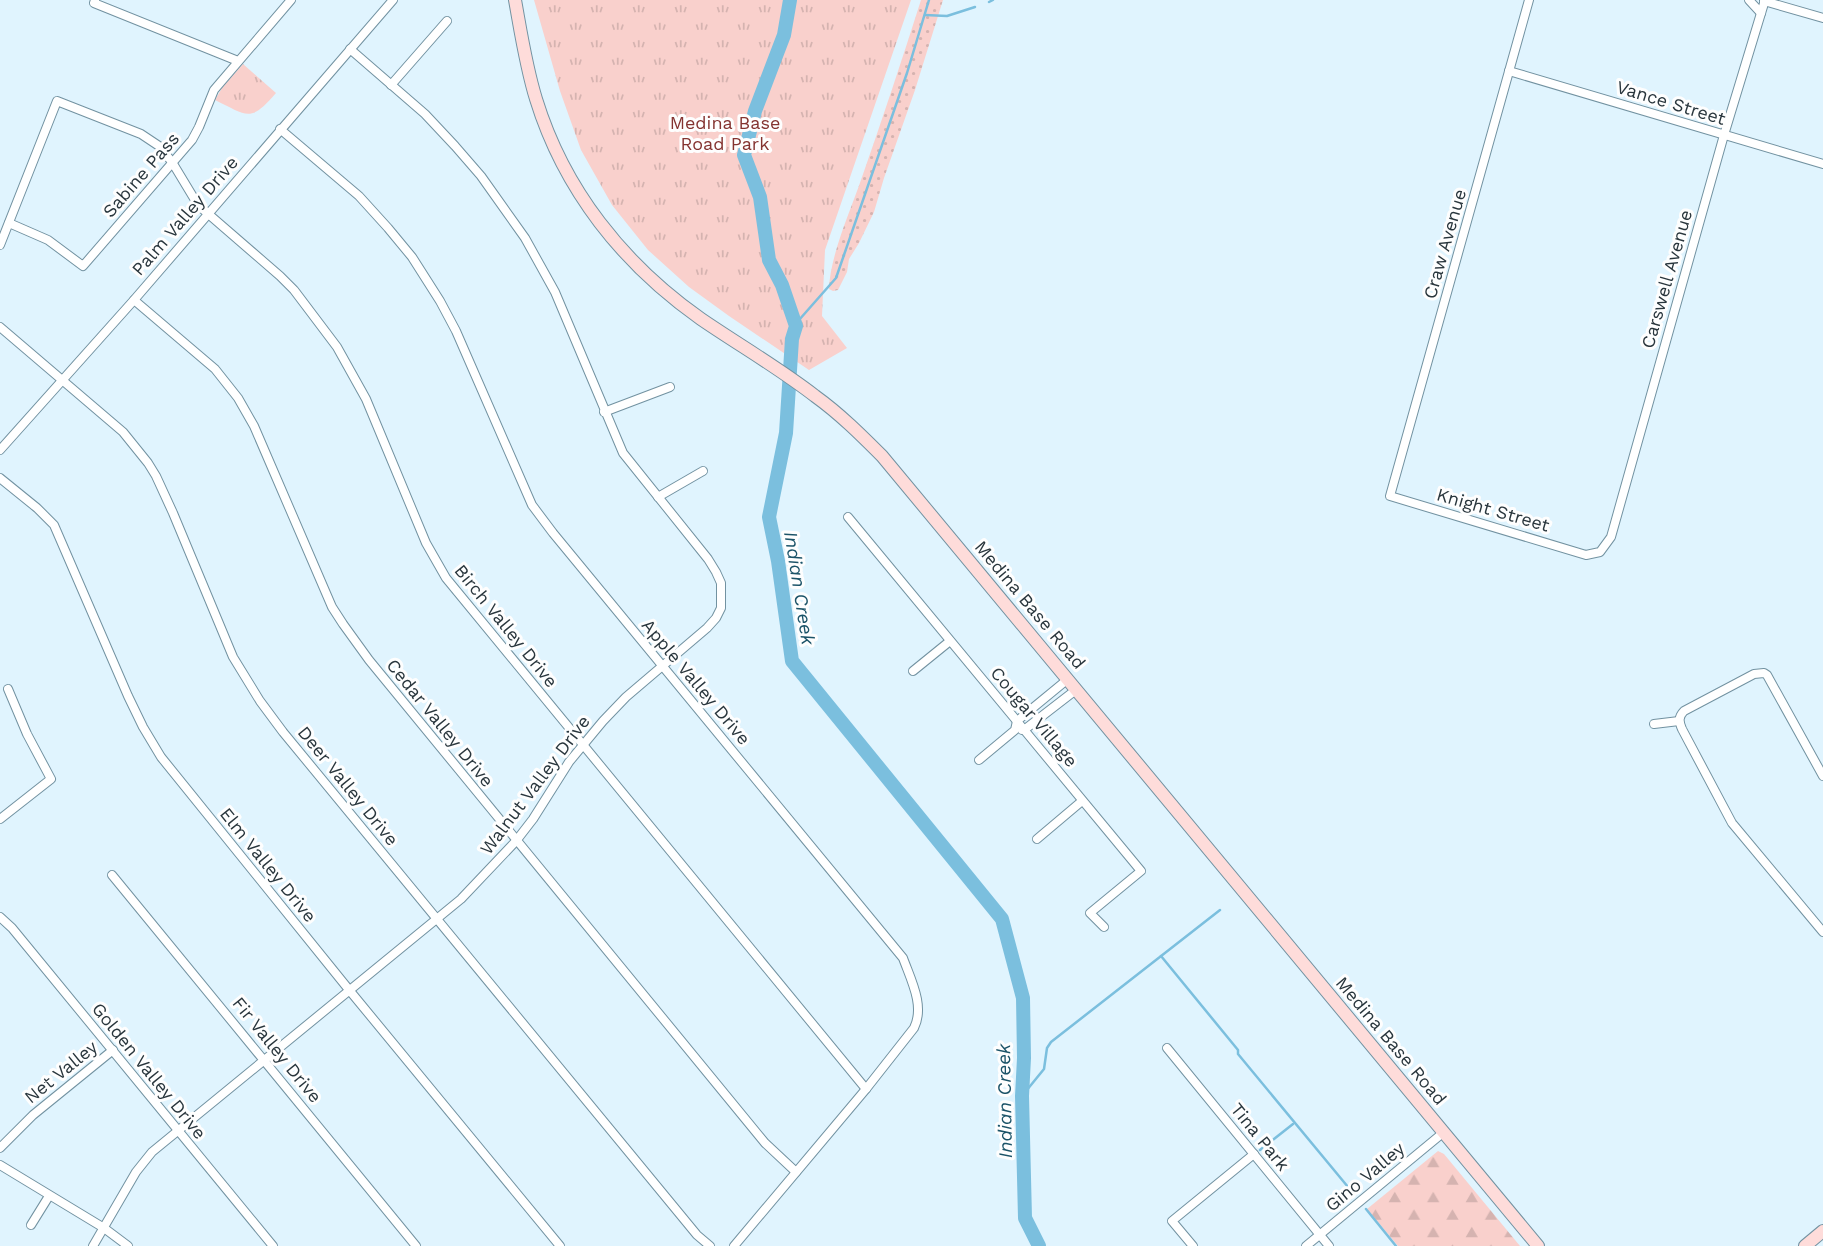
<svg xmlns="http://www.w3.org/2000/svg" width="1823" height="1246" font-family="'Work Sans',sans-serif">
<style>
.grass{fill:url(#grass-dots)}
.forest{fill:url(#forest-firs)}
.park{fill:url(#park-tufts)}
.lines{fill:none;stroke-linecap:round;stroke-linejoin:round}
.stream{stroke:#7bbfde;stroke-width:2.5}
.river{stroke:#7bbfde;stroke-width:14}
.street-casing{stroke:#7292a1;stroke-width:10}
.secondary-casing{stroke:#7292a1;stroke-width:14}
.street{stroke:#fff;stroke-width:8}
.secondary{stroke:#fedcda;stroke-width:12}
.labels{text-anchor:middle;stroke-width:6;stroke-linejoin:round;paint-order:stroke}
.street-label{font-size:18px;fill:#29363d;stroke:#fefefe}
.park-label{font-size:18px;fill:#843330;stroke:#fefefe}
.water-label{font-size:19px;font-style:italic;fill:#1b5368;stroke:#fefefe}
</style>
<defs>
<pattern id="grass-dots" width="8" height="8" patternUnits="userSpaceOnUse" patternTransform="scale(1.75)"><rect width="8" height="8" fill="#f9d0cc"/><path d="M2 2h.1M6 6h.1" fill="none" stroke="#d5b3b0" stroke-width="1.8" stroke-linecap="round"/></pattern>
<pattern id="forest-firs" width="22" height="20" patternUnits="userSpaceOnUse" patternTransform="scale(1.75)"><rect width="22" height="20" fill="#f9d0cc"/><path d="M5 1l3.5 6h-7zM16 11l3.5 6h-7z" fill="#d5b3b0"/></pattern>
<pattern id="park-tufts" width="24" height="20" patternUnits="userSpaceOnUse" patternTransform="scale(1.75)"><rect width="24" height="20" fill="#f9d0cc"/><path d="M3 7l-1-3M5 7V3M7 7l1-3M15 17l-1-3M17 17v-4M19 17l1-3" fill="none" stroke="#d5b3b0"/></pattern>
</defs>
<rect width="100%" height="100%" fill="#e0f4fe"/>
<!-- grass -->
<path class="grass" d="M921 0H943L915 90 884 178 874 212 859 243 849 259 847 272 838 290 833 291 829 289C830 256 850 212 861 180 882 120 902 60 921 0Z"/>
<!-- forest -->
<path class="forest" d="M1438 1151 1444 1154 1520 1246H1398L1367 1209Z"/>
<!-- park -->
<g class="park">
<path d="M534 0H911L825 250 822 316 847 348 809 370 729 316 689 287 648 250 612 205 581 150 560 91Z"/>
<path d="M243 64 276 93C250 123 248 116 215 100L222 88Z"/>
</g>
<g class="lines">
<!-- stream -->
<g class="stream">
<path d="M989 2 993 0"/>
<path d="M925 15 947 16 975 7"/>
<path d="M796 326 799 320 836 278 907 73 929 0"/>
<path d="M1161 956 1238 1050V1054L1353 1193"/>
<path d="M1022 1096 1044 1069 1047 1048 1051 1042 1220 910"/>
<path d="M1260 1150 1293 1124"/>
<path d="M1366 1209 1396 1246"/>
</g>
<!-- river -->
<path class="river" d="M790 0 784 35 755 111 744 155 760 197 769 260 782 285 796 326 792 339 786 433 769 517 778 561 792 661 1002 919 1023 998 1024 1058 1022 1096 1025 1218 1039 1246"/>
<!-- street casing -->
<g class="street-casing">
<g id="street">
<path d="M95 0 94 3 238 61"/>
<path d="M1529 0 1390 496 1586 555 1600 552 1611 537 1724 135 1765 0"/>
<path d="M1749 0 1761 13"/>
<path d="M1764 1 1823 18"/>
<path d="M1509 71 1823 164"/>
<path d="M391 85 447 21"/>
<path d="M280 129 359 196 388 228 412 257 440 301 456 331 532 505 553 533 903 958C911 980 925 1006 914 1028L866 1089 734 1246"/>
<path d="M9 223 48 240 83 266 192 140 199 127 214 90 291 0"/>
<path d="M0 245 57 101 141 134 159 146 172 162 198 205 280 276 294 290 337 347 366 399 426 543 446 578 866 1089"/>
<path d="M134 300 215 369 238 398 254 426 332 607 343 624 369 660 765 1143 796 1172"/>
<path d="M0 327 123 432 148 463 156 476 173 513 233 657 260 701 283 732 697 1235 710 1246"/>
<path d="M604 412 670 387"/>
<path d="M0 450 134 300 393 0"/>
<path d="M0 478 37 508 54 525 128 696 143 727 161 757 350 991 560 1246"/>
<path d="M658 497 703 471"/>
<path d="M848 517 1141 871 1090 913 1104 927"/>
<path d="M913 671 950 641"/>
<path d="M1654 724 1679 721"/>
<path d="M1022 730H1024L1077 689"/>
<path d="M979 760 1015 730 1017 721 1068 679"/>
<path d="M1823 776 1767 675 1764 673 1754 674 1684 711C1678 717 1679 722 1682 729L1732 823 1823 932"/>
<path d="M0 819 51 779 27 734 8 689"/>
<path d="M1037 839 1082 801"/>
<path d="M112 875 416 1246"/>
<path d="M0 917 12 928 273 1246"/>
<path d="M1167 1048 1329 1246"/>
<path d="M0 1148 33 1115 113 1050"/>
<path d="M0 1165 104 1228 128 1246"/>
<path d="M31 1225 49 1196"/>
<path d="M93 1246 136 1172 152 1152 461 899 516 841 533 819 569 762 603 721 626 697 707 628 716 618 721 608V583L716 572 708 559 623 453 555 292 525 238 481 176 455 146 425 114 350 49"/>
<path d="M1193 1246 1172 1221 1254 1154"/>
<path d="M1306 1246 1444 1132"/>
</g>
</g>
<!-- secondary casing -->
<g class="secondary-casing">
<g id="secondary">
<path d="M515 0C521 33 526 67 536 99 564 190 623 264 701 319 739 345 779 368 815 396 840 414 861 435 882 456L1538 1246"/>
<path d="M1805 1246 1823 1231"/>
</g>
</g>
<!-- street -->
<use href="#street" class="street"/>
<!-- secondary -->
<use href="#secondary" class="secondary"/>
</g>
<g class="labels">
<!-- street labels -->
<g class="street-label">
<text transform="translate(1671 103) rotate(17)" y="6">Vance Street</text>
<text transform="translate(141 175) rotate(-49)" y="6">Sabine Pass</text>
<text transform="translate(185 216) rotate(-49)" y="6">Palm Valley Drive</text>
<text transform="translate(1445 244) rotate(-74)" y="6">Craw Avenue</text>
<text transform="translate(1667 279) rotate(-74)" y="6">Carswell Avenue</text>
<text transform="translate(1493 510) rotate(16)" y="6">Knight Street</text>
<text transform="translate(1030 605) rotate(50)" y="6">Medina Base Road</text>
<text transform="translate(506 626) rotate(51)" y="6">Birch Valley Drive</text>
<text transform="translate(696 682) rotate(50)" y="6">Apple Valley Drive</text>
<text transform="translate(1034 717) rotate(50)" y="6">Cougar Village</text>
<text transform="translate(440 723) rotate(51)" y="6">Cedar Valley Drive</text>
<text transform="translate(535 785) rotate(-53)" y="6">Walnut Valley Drive</text>
<text transform="translate(348 786) rotate(51)" y="6">Deer Valley Drive</text>
<text transform="translate(268 865) rotate(51)" y="6">Elm Valley Drive</text>
<text transform="translate(1391 1041) rotate(50)" y="6">Medina Base Road</text>
<text transform="translate(277 1050) rotate(51)" y="6">Fir Valley Drive</text>
<text transform="translate(149 1071) rotate(51)" y="6">Golden Valley Drive</text>
<text transform="translate(61 1072) rotate(-39)" y="6">Net Valley</text>
<text transform="translate(1260 1137) rotate(51)" y="6">Tina Park</text>
<text transform="translate(1365 1177) rotate(-40)" y="6">Gino Valley</text>
</g>
<!-- park labels -->
<g class="park-label">
<text x="725" y="129">Medina Base<tspan x="725" dy="21">Road Park</tspan></text>
</g>
<!-- water labels -->
<g class="water-label">
<text transform="translate(800 588) rotate(81)" y="7">Indian Creek</text>
<text transform="translate(1004 1101) rotate(-91)" y="7">Indian Creek</text>
</g>
</g>
</svg>
